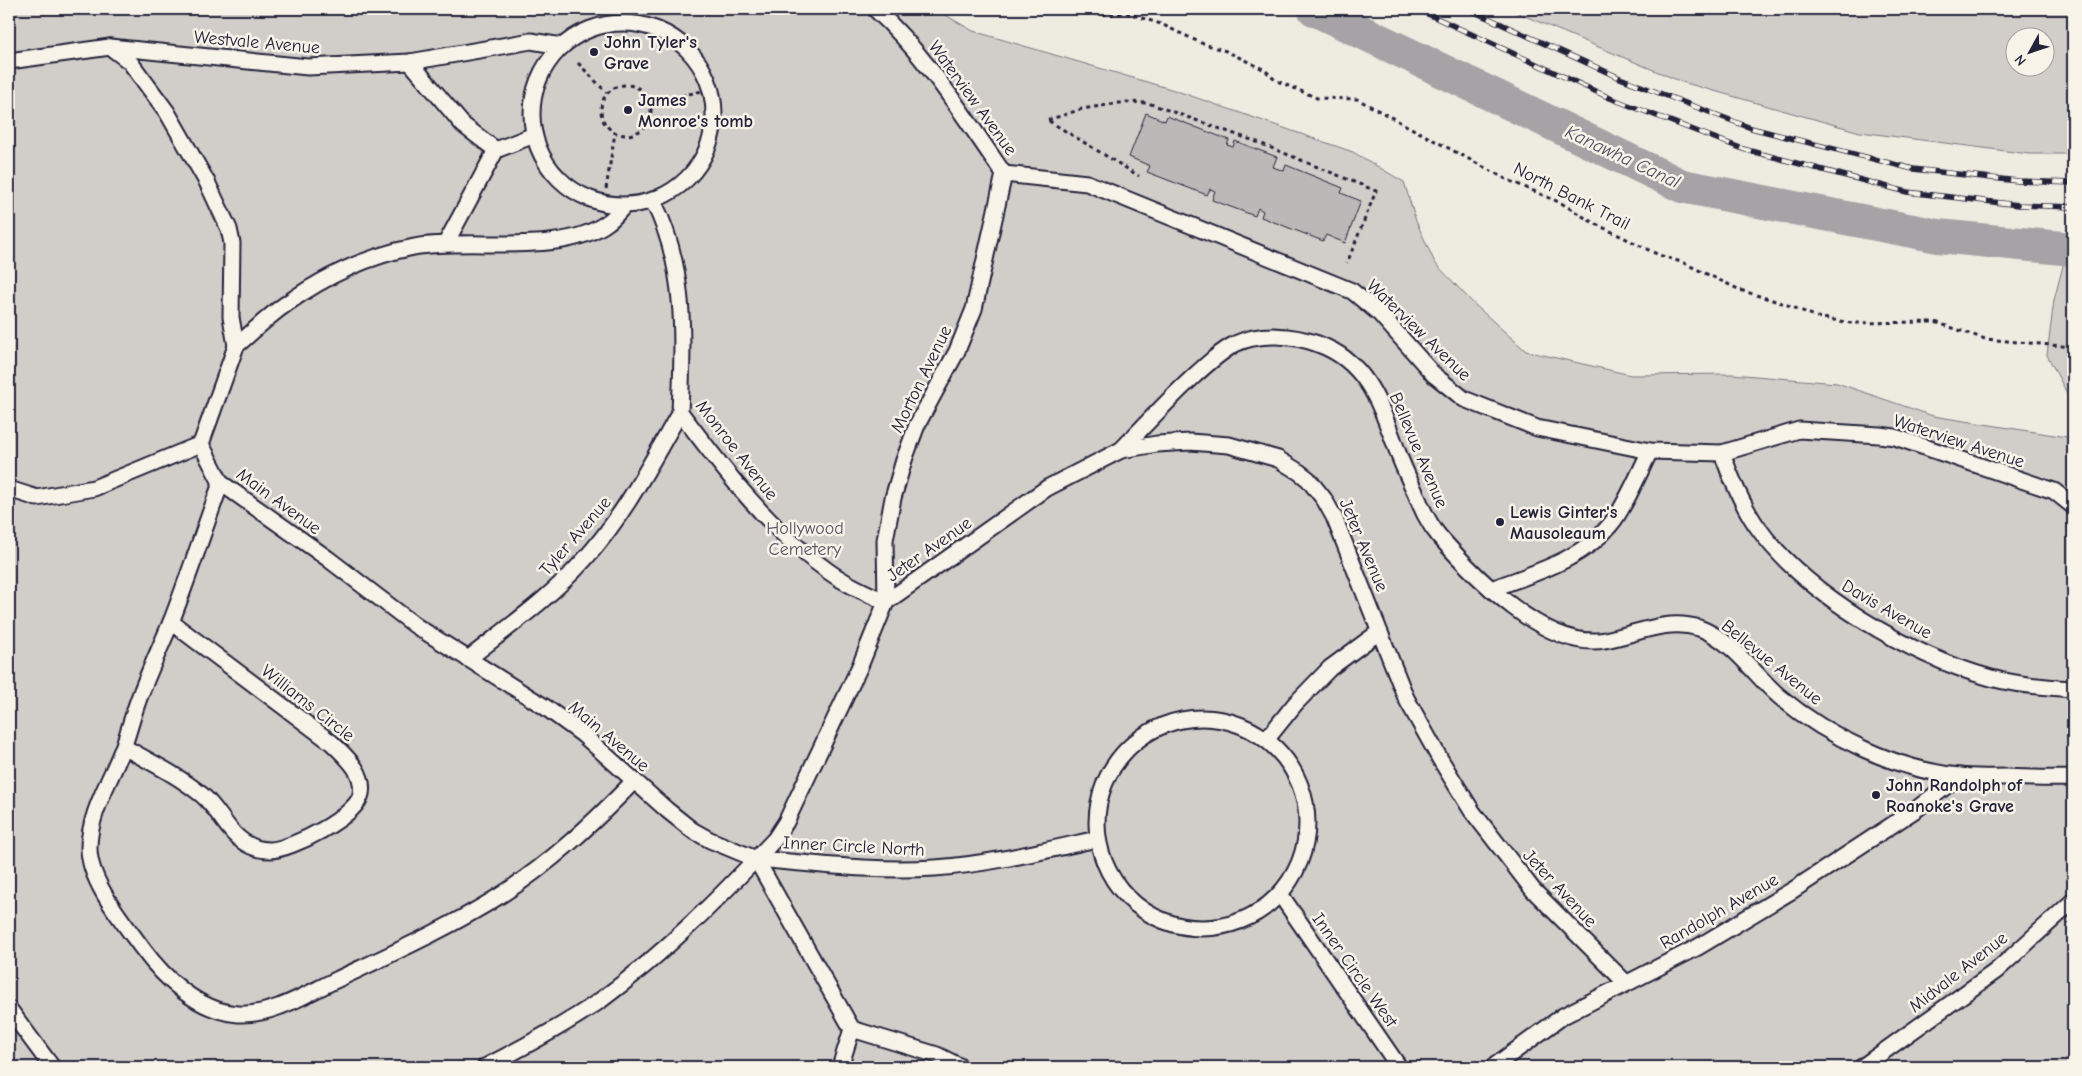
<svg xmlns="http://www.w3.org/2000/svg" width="2082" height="1076" font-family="'Comic Neue',sans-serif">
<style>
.green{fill:#d1cdc9;stroke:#7a7882;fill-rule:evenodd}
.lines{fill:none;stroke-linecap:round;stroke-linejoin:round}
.canal{stroke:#a6a3a6;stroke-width:34}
.building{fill:#bbb8b7;stroke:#22223b}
.lane-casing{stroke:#22223b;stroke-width:19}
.path{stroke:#22223b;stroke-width:3;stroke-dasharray:4 4;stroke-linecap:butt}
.lane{stroke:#f7f3e8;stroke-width:15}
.rail-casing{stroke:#22223b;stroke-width:5.5}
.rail{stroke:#f7f3e8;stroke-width:4;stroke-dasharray:11;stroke-linecap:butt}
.poi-dot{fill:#22223b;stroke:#f7f3e8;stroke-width:2}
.labels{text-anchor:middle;stroke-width:5;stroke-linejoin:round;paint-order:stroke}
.street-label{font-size:18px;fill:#22223b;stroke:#f7f3e8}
.poi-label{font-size:18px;font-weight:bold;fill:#22223b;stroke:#f7f3e8;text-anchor:start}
.park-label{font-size:18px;fill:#575566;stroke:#f7f3e8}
.water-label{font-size:19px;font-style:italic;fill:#504f60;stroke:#f7f3e8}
</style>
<rect width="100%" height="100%" fill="#eeebe1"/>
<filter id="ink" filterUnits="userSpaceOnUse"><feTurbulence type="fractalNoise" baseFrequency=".02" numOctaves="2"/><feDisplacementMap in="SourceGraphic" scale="10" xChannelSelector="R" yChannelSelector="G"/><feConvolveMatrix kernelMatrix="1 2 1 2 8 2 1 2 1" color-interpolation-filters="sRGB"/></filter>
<g filter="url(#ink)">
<!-- green -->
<g class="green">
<path d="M9 9H935L973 31 1174 90 1353 152 1404 182 1416 221 1435 263 1474 304 1526 351 1631 375 1732 374 1837 383 1933 416 2073 438V1067H9Z"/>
<path d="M1508 9H2073V154H2029L1860 132 1682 82ZM2014 38H2044V68H2014Z"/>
<path d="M2073 253V405L2047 355 2054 300 2064 262Z"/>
</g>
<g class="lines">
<!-- canal -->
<path class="canal" d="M1314 9 1682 186 1938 236 2073 249"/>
</g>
<!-- building -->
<path class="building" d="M1146 113 1165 121 1167 116 1229 140 1227 145 1233 147 1235 141 1277 157 1273 167 1284 171 1286 165 1343 188 1341 193 1361 201 1345 243 1326 235 1323 241 1261 217 1263 211 1258 208 1255 216 1212 200 1215 191 1210 189 1207 195 1147 172 1150 166 1129 157Z"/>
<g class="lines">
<!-- lane casing -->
<g class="lane-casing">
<g id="lane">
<path d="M875 9C927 56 964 117 1004 174L1087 183 1352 291 1380 314 1434 375 1464 399 1537 428 1650 451 1722 453 1799 430 1879 435 1895 437 2054 491 2073 506"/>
<circle cx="623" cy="114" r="91"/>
<path d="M9 61 110 47 308 67 410 62 531 41 562 46"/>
<path d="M410 62 463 125 496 150"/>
<path d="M653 201C687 267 683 340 680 412 724 470 768 529 828 571 846 584 866 593 886 602L885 540 893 498 904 460 917 425 957 351 974 309 1004 174"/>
<path d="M446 243 496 150 534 135"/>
<path d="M236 346C253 332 268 316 286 304 324 277 367 256 414 247 469 237 563 257 608 222 614 218 619 211 624 206"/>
<path d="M201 444 221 483 327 558 416 626 545 707 582 734 667 810 692 830 710 840 756 859 852 1029 937 1055 961 1067"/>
<path d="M1121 450C1145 425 1168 400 1193 377 1206 365 1220 352 1235 344 1260 332 1293 335 1318 344 1368 362 1380 405 1397 450 1402 465 1409 479 1416 494 1422 509 1428 523 1439 536 1474 576 1547 651 1605 640 1637 634 1666 618 1699 628 1733 640 1754 675 1780 697 1828 737 1897 770 1959 776 1975 778 1991 777 2007 777 2029 778 2051 779 2073 778"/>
<path d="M1722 453C1731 478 1741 503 1756 525 1804 594 1911 656 1991 678 2018 685 2045 687 2073 689"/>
<path d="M221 483C204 529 189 576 171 622 161 646 150 669 141 693 134 710 130 728 124 745 112 779 89 811 89 848 89 882 122 920 142 948 164 978 198 1011 238 1014 272 1016 306 994 336 980 391 954 449 928 501 895 551 863 593 823 634 781"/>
<path d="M9 489 37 498 94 488 201 444 236 346 231 317 232 243 229 229 207 182 167 112 130 62 110 47"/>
<path d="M1491 589C1535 573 1585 559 1614 520 1627 502 1640 471 1650 451"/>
<path d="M468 659C507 628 550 598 584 560 624 516 651 463 680 412"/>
<circle cx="1202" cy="823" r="105"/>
<path d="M1266 740 1295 704 1330 668 1379 632"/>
<path d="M124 747C150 762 178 775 202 795 220 810 228 836 251 846 257 849 264 850 270 850 291 850 357 816 361 794 365 772 346 757 332 743L171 622"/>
<path d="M756 859C816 864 876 872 935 868 990 864 1043 851 1097 839"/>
<path d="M1280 894 1399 1067"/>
<path d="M9 1009 52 1067"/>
<path d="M485 1067C524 1047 565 1025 601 1000 665 953 720 897 775 839L786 822 860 666 886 602 1047 488 1121 450 1157 444 1190 442 1229 445 1278 459 1299 472 1308 479 1324 499 1334 517 1406 698 1440 759 1472 811 1533 890 1626 983"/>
<path d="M840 1067 852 1029"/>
<path d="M1493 1067 1563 1016 1698 947 1793 890 1918 808 1959 776"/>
<path d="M1862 1067 1996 971 2073 901"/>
</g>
</g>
<!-- path -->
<g class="path">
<path d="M1079 9 1099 15 1127 13 1161 24 1201 43 1226 51 1265 70 1275 80 1317 98 1357 99 1506 179 1561 203 1592 222 1659 255 1684 263 1740 290 1785 304 1817 317 1851 323 1935 322 1985 339 2073 347"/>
<path d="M578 63 607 93"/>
<circle cx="626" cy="110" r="25"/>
<path d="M650 103 711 89"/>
<path d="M1048 120 1082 109 1126 102 1148 103 1257 142 1376 191 1347 263"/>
<path d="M1049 121 1139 176"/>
<path d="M606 189 615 133"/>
</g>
<!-- lane -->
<use href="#lane" class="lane"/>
<!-- rail casing -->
<g class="rail-casing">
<g id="rail">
<path d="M1417 9 1610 98 1743 149 1907 192 2019 205 2073 207"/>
<path d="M1468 9 1620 78 1751 128 1913 169 2018 181 2073 183"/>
</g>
</g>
<!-- rail -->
<use href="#rail" class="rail"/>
</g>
</g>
<!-- markers -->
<g class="poi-dot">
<circle cx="594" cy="52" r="5"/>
<circle cx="628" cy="110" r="5"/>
<circle cx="1500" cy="522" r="5"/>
<circle cx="1876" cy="795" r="5"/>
</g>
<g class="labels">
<!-- street labels -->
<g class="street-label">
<text transform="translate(257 42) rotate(5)" y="6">Westvale Avenue</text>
<text transform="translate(973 98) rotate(54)" y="6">Waterview Avenue</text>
<text transform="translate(1572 196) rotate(27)" y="6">North Bank Trail</text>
<text transform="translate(1419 330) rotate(44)" y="6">Waterview Avenue</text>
<text transform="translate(921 379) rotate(-64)" y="6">Morton Avenue</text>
<text transform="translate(1959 441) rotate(18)" y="6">Waterview Avenue</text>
<text transform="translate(737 450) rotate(52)" y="6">Monroe Avenue</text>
<text transform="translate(1419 450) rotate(67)" y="6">Bellevue Avenue</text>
<text transform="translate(279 501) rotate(36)" y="6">Main Avenue</text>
<text transform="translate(575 536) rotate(-49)" y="6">Tyler Avenue</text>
<text transform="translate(1364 545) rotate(67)" y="6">Jeter Avenue</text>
<text transform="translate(929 549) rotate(-35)" y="6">Jeter Avenue</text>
<text transform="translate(1887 609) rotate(30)" y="6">Davis Avenue</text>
<text transform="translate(1772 662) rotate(39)" y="6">Bellevue Avenue</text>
<text transform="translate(308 703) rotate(38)" y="6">Williams Circle</text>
<text transform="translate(609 736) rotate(40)" y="6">Main Avenue</text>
<text transform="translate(854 846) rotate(3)" y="6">Inner Circle North</text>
<text transform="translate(1560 888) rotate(47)" y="6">Jeter Avenue</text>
<text transform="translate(1719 911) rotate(-30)" y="6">Randolph Avenue</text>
<text transform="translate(1355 970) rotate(55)" y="6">Inner Circle West</text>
<text transform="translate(1958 972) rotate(-38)" y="6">Midvale Avenue</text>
</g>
<!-- poi labels -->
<g class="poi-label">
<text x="604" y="48">John Tyler's<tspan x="604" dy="21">Grave</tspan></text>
<text x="638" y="106">James<tspan x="638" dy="21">Monroe's tomb</tspan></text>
<text x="1510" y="518">Lewis Ginter's<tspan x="1510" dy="21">Mausoleaum</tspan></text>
<text x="1886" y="791">John Randolph of<tspan x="1886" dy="21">Roanoke's Grave</tspan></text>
</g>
<!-- park labels -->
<g class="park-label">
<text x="805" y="534">Hollywood<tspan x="805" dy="21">Cemetery</tspan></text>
</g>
<!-- water labels -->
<g class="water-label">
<text transform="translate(1623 156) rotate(25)" y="7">Kanawha Canal</text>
</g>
</g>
<!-- margin -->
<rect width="2082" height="1076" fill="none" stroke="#f7f3e8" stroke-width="30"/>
<rect x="15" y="15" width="2052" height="1046" fill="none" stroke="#22223b" stroke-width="2" filter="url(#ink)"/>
<!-- north arrow -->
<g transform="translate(2030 52) rotate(230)"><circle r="24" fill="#f7f3e8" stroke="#a29fa3"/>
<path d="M0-4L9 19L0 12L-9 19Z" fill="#22223b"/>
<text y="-8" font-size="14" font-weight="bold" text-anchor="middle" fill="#22223b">N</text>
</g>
</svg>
